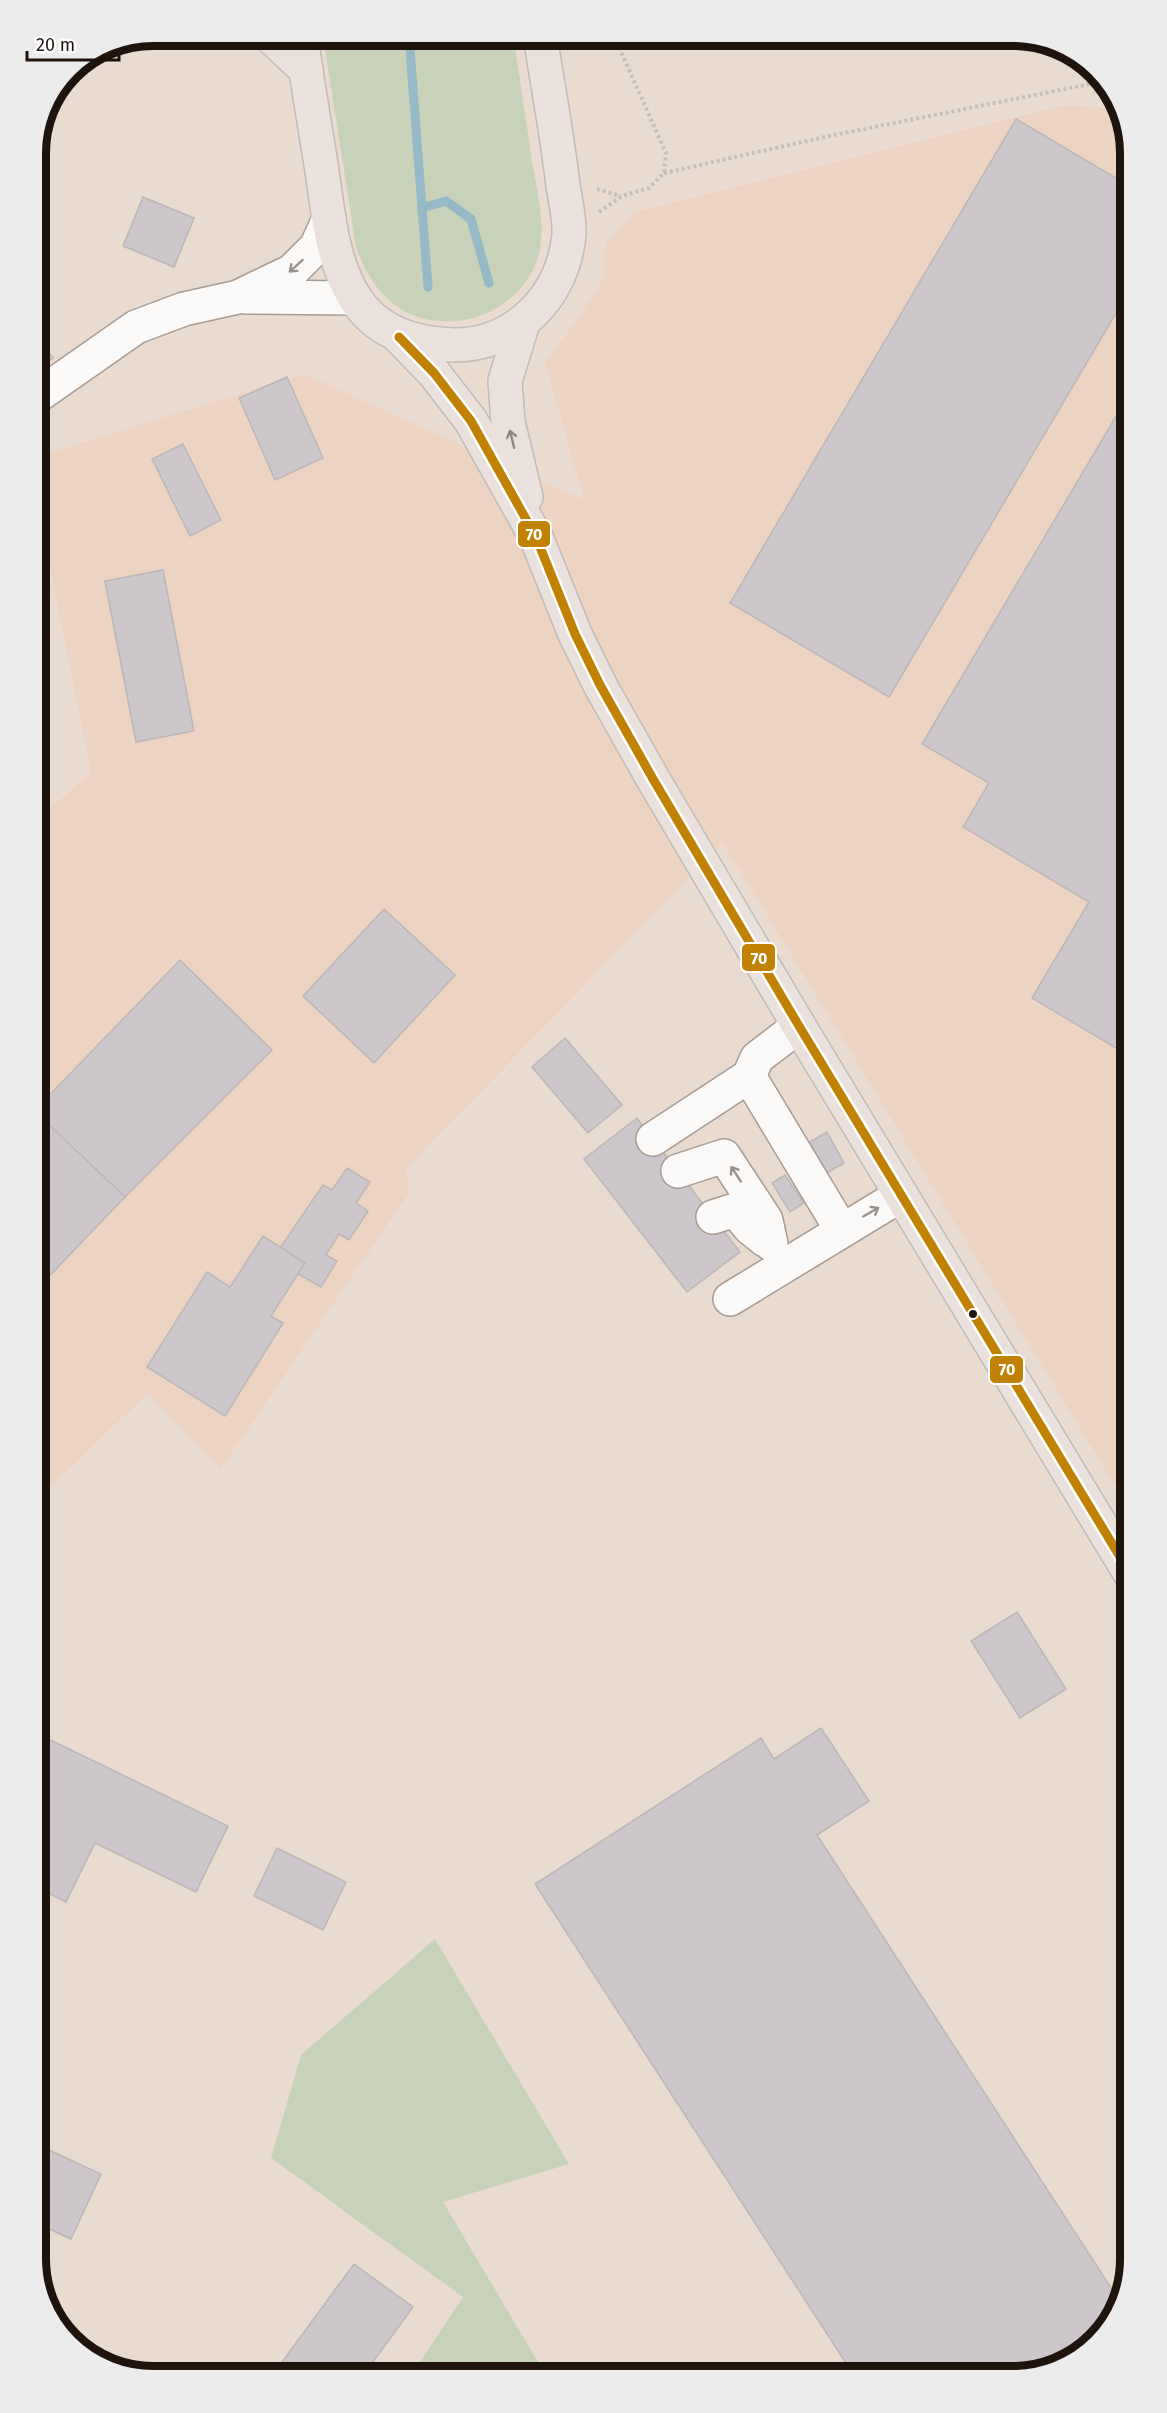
<svg xmlns="http://www.w3.org/2000/svg" width="1167" height="2413" font-family="'Fira Sans',sans-serif">
<style>
.built{fill:#edd4c2}
.green{fill:#c7d2b8}
.lines{fill:none;stroke-linecap:round;stroke-linejoin:round}
.stream{stroke:#95b9c7;stroke-width:9}
.building{fill:#cdc6ca;stroke:#bdb7b7;stroke-width:1.5}
.minor-casing{stroke:#a79c93;stroke-width:36}
.major-casing{stroke:#c2bab5;stroke-width:36}
.path{stroke:#c5bfbc;stroke-width:4;stroke-dasharray:3 3;stroke-linecap:butt}
.minor{stroke:#fcfaf8;stroke-width:33}
.major{stroke:#ebe1dc;stroke-width:33}
.bus-1-casing{stroke:#fff;stroke-width:14}
.bus-1{stroke:#c18203;stroke-width:9}
.oneway{stroke:#98928e}
.oneway2{stroke:#8f857f}
.bus-dot{fill:#1e140d;stroke:#fff;stroke-width:2}
.rim{fill:none;stroke:#1e140d;stroke-width:8}
.line-badge{stroke:#fff;stroke-width:2}
.badge-label{font-size:16px;text-anchor:middle;font-weight:bold;fill:#fff}
</style>
<rect width="100%" height="100%" fill="#eadbd0"/>
<!-- built -->
<path class="built" d="M1065 105 1113 109 1123 113 1131 154V1512L723 843 406 1169 409 1193 221 1469 147 1394 36 1501V821L91 772 36 499V457L304 374 584 500 545 362 572 327 603 280 605 244 635 212Z"/>
<!-- green -->
<g class="green">
<path d="M323 36H513C520 78 526 120 532 162 537 192 547 227 538 257 522 310 457 336 408 313 381 300 366 274 356 247Z"/>
<path d="M435 1939 569 2164 443 2202 547 2377H410L463 2297 271 2158 301 2055Z"/>
</g>
<g class="lines">
<!-- stream -->
<g class="stream">
<path d="M409 36 428 287"/>
<path d="M422 208 446 201 471 219 489 283"/>
</g>
</g>
<!-- building -->
<g class="building">
<path d="M1016 119 1131 187V288L889 697 730 603Z"/>
<path d="M143 197 194 218 174 267 123 246Z"/>
<path d="M36 338 53 358 36 370Z"/>
<path d="M287 377 323 458 275 480 239 398Z"/>
<path d="M1122 406 1131 412V1057L1032 998 1089 902 963 827 989 783 922 744Z"/>
<path d="M183 444 221 520 190 536 152 459Z"/>
<path d="M163 570 194 731 136 742 105 581Z"/>
<path d="M384 909 455 975 374 1063 303 996Z"/>
<path d="M180 960 272 1050 125 1197 36 1113V1109Z"/>
<path d="M565 1038 622 1105 588 1133 532 1067Z"/>
<path d="M637 1118 740 1252 687 1292 584 1159Z"/>
<path d="M44 1120 125 1197 36 1290V1129Z"/>
<path d="M827 1132 844 1163 815 1180 797 1149Z"/>
<path d="M347 1168 370 1182 356 1203 368 1211 349 1240 339 1234 326 1255 337 1261 321 1287 298 1274 305 1263 280 1248 323 1185 332 1190Z"/>
<path d="M785 1175 804 1203 790 1212 772 1183Z"/>
<path d="M263 1236 305 1263 271 1316 283 1323 225 1416 147 1367 207 1272 230 1287Z"/>
<path d="M1017 1612 1066 1689 1020 1718 971 1641Z"/>
<path d="M821 1728 869 1801 817 1835 1119 2300 1111 2325 1058 2368 1013 2377H855L535 1884 761 1738 774 1759Z"/>
<path d="M36 1733 228 1826 196 1892 95 1843 66 1902 36 1887Z"/>
<path d="M277 1848 346 1882 323 1930 254 1896Z"/>
<path d="M36 2144 101 2174 71 2239 36 2223Z"/>
<path d="M354 2264 413 2307 362 2377H271Z"/>
</g>
<g class="lines">
<!-- minor casing -->
<g class="minor-casing">
<g id="minor">
<path d="M246 297 355 298"/>
<path d="M36 397 136 327 184 309 238 297 292 271 316 247 329 219"/>
<path d="M799 1026 757 1058 749 1076 841 1229"/>
<path d="M653 1139 749 1076"/>
<path d="M678 1171 724 1156 766 1220 771 1244"/>
<path d="M713 1217 735 1210 750 1228 765 1240"/>
<path d="M730 1299 901 1195"/>
</g>
</g>
<!-- major casing -->
<g class="major-casing">
<g id="major">
<path d="M270 36 306 70"/>
<path d="M301 36C307 81 315 126 322 171 328 212 332 262 355 298 377 333 414 344 453 345 515 346 564 296 569 234 570 219 565 200 563 185 557 135 548 86 540 36"/>
<path d="M523 323 505 381 508 422 526 497"/>
<path d="M399 337 434 373 471 421 536 537 575 634 600 685 653 779 799 1026 1131 1575"/>
</g>
</g>
<!-- path -->
<g class="path">
<path d="M664 173 829 136 1090 84 1106 88"/>
<path d="M597 189 621 196"/>
<path d="M599 212 622 196 649 188 664 173 666 153 614 36"/>
</g>
<!-- minor -->
<use href="#minor" class="minor"/>
<!-- major -->
<use href="#major" class="major"/>
<!-- bus-1 casing -->
<g class="bus-1-casing">
<path id="bus-1" d="M399 337 434 373 471 421 536 537 575 634 600 685 653 779 799 1026 1131 1575"/>
</g>
<!-- bus-1 -->
<use href="#bus-1" class="bus-1"/>
</g>
<!-- one-way arrows -->
<defs><path id="oneway-shaft" d="M-6 0H5M1.5-3L5.5 0L1.5 3" fill="none" stroke-width="1.6" stroke-linecap="round" stroke-linejoin="round" transform="scale(1.5)"/></defs>
<g class="oneway">
<use href="#oneway-shaft" transform="translate(296 266) rotate(138)"/>
<use href="#oneway-shaft" transform="translate(736 1174) rotate(-123)"/>
<use href="#oneway-shaft" transform="translate(871 1212) rotate(-30)"/>
</g>
<use class="oneway2" href="#oneway-shaft" transform="translate(512 439) rotate(-104)"/>
<!-- markers -->
<circle class="bus-dot" cx="973" cy="1314" r="5"/>
<!-- crop -->
<path d="M0 0H1167V2413H0ZM153 46H1013A107 107 0 0 1 1120 153V2259A107 107 0 0 1 1013 2366H153A107 107 0 0 1 46 2259V153A107 107 0 0 1 153 46Z" fill="#edecec" fill-rule="evenodd"/>
<path class="rim" d="M153 46H1013A107 107 0 0 1 1120 153V2259A107 107 0 0 1 1013 2366H153A107 107 0 0 1 46 2259V153A107 107 0 0 1 153 46Z"/>
<g class="line-badge">
<rect x="517" y="520" width="34" height="28" rx="6" fill="#c18203"/>
<rect x="741" y="943" width="35" height="29" rx="6" fill="#c18203"/>
<rect x="989" y="1355" width="35" height="29" rx="6" fill="#c18203"/>
</g>
<g class="badge-label">
<text x="534" y="540">70</text>
<text x="759" y="964">70</text>
<text x="1007" y="1375">70</text>
</g>
<!-- scale -->
<path d="M27 51v9h92v-9" fill="none" stroke="#1e140d" stroke-width="3"/>
<text x="36" y="51" font-size="18" fill="#1e140d" stroke="#ffffff" stroke-width="4.5" paint-order="stroke">20 m</text>
</svg>
